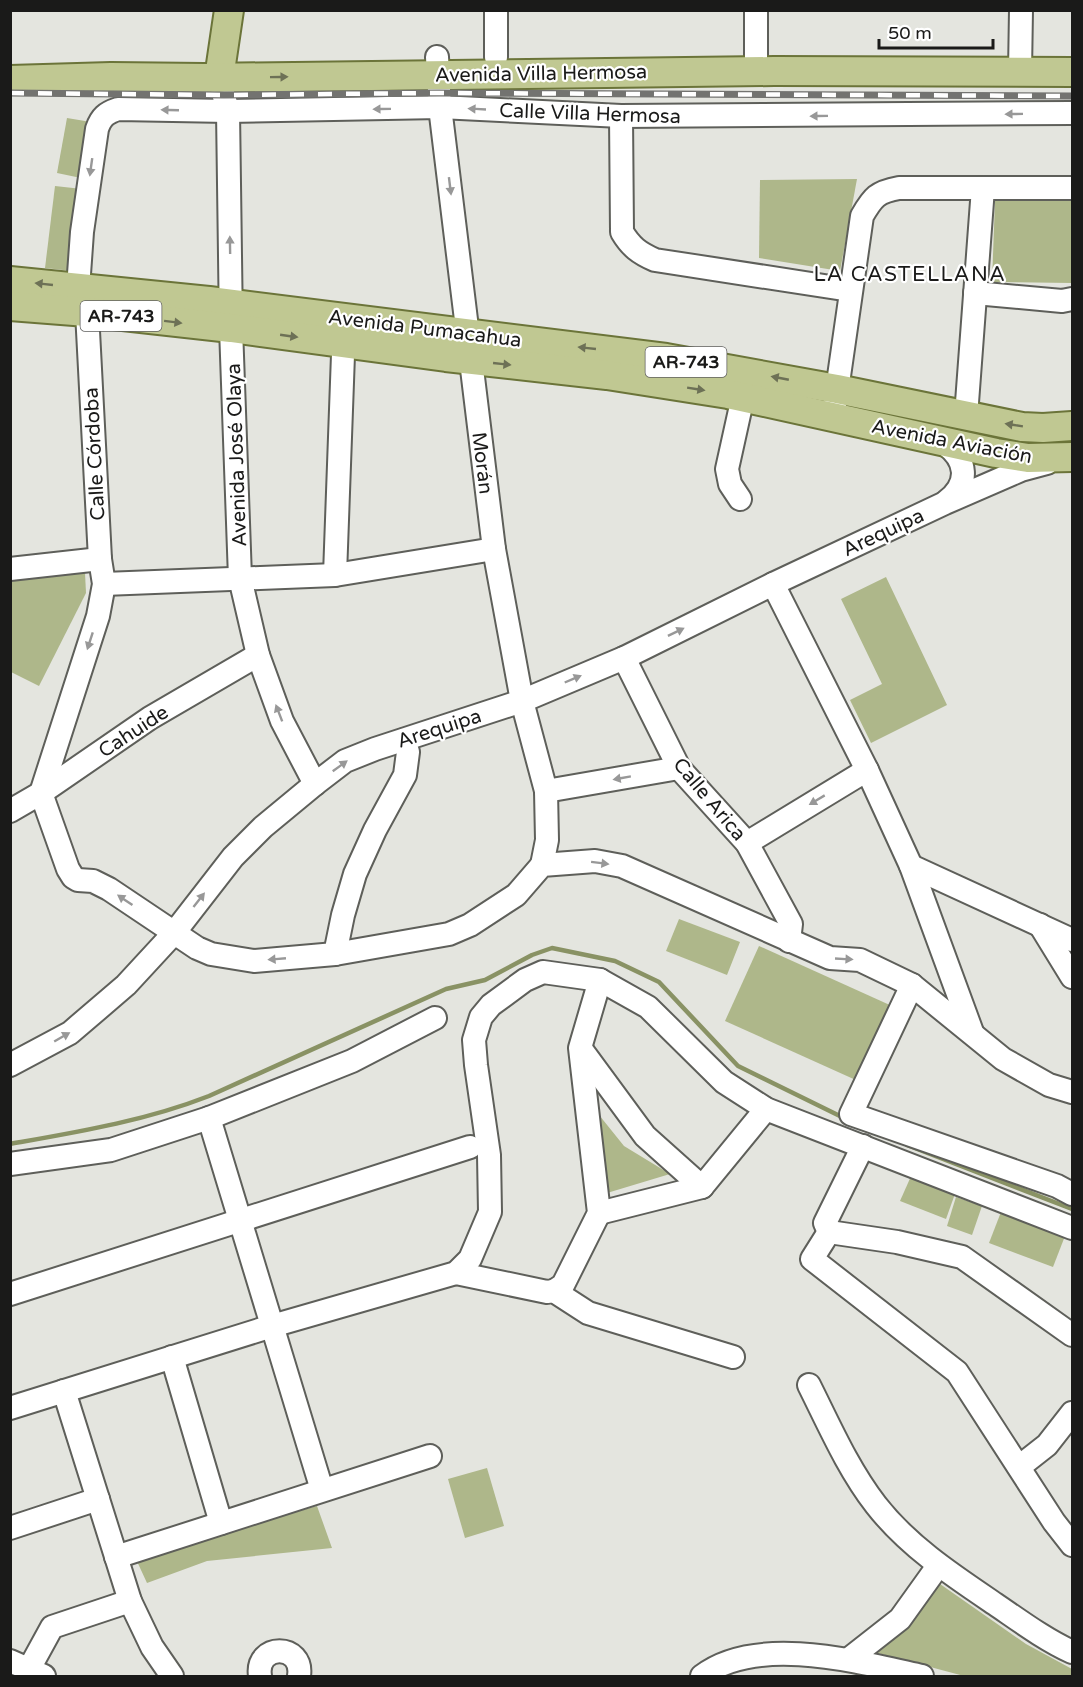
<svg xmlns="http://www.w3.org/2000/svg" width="1083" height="1687" font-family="'Varela Round',sans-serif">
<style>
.green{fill:#aeb78a}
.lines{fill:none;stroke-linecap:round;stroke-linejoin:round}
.stream{stroke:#899264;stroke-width:4.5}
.minor-casing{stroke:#5e5f5a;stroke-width:26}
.major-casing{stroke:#6b7439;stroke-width:32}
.minor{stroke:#fff;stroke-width:22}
.major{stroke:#c0c892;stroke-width:28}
.rail-casing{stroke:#737370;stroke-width:7}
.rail{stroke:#fff;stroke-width:4.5;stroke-dasharray:14;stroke-linecap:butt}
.oneway{fill:#6d7156}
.oneway2{fill:#989898}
.labels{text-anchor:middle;stroke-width:4.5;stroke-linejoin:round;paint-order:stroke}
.shield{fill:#fff;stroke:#5f5f5e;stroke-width:1.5}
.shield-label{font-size:18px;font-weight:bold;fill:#1a1a19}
.street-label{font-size:20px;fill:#1a1a19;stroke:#fff}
.neighbourhood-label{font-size:21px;letter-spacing:1.5px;fill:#1a1a19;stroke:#fff}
</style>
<rect width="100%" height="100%" fill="#e4e5df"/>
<!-- green -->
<g class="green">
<path d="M67 118 91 122 81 178 57 173Z"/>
<path d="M857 179 840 271 759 258 760 180Z"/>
<path d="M55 186 82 189 72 271 45 268Z"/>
<path d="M1072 199V283L992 282 995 201Z"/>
<path d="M85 573 86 593 39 686 11 672 10 580Z"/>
<path d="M886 577 947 705 871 743 850 700 882 684 841 599Z"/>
<path d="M679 919 740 942 727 975 666 951Z"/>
<path d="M759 946 892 1006 858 1081 725 1021Z"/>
<path d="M587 1100 624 1146 670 1174 607 1193Z"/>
<path d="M912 1174 956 1191 946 1219 900 1201Z"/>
<path d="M956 1197 982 1206 972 1235 947 1226Z"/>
<path d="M1001 1212 1065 1236 1053 1267 989 1243Z"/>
<path d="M487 1468 504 1526 465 1538 448 1479Z"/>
<path d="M317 1506 332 1548 207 1561 147 1583 135 1557Z"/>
<path d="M940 1584 1026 1644 1072 1669V1676H964L874 1652 907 1629Z"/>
</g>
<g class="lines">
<!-- stream -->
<g class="stream">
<path d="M10 1144C78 1132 145 1121 209 1096L446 989 485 980 532 955 552 948 615 961 659 982 738 1066 844 1118"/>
<path d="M907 1145 1072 1209"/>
</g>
<!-- minor casing -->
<g class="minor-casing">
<g id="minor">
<path d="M437 57 440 107 494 549 522 701 546 791 547 840 542 865"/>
<path d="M496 57V10"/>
<path d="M756 71V10"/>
<path d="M1020 72 1021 10"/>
<path d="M219 78 228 111 231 328 240 578 258 655 282 721 315 784"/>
<path d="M621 116 622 232C631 247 639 253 655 260L850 290"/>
<path d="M975 293 1062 301 1072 299"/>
<path d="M835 404 862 216C873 197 877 192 899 188H1072"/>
<path d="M966 416 983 188"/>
<path d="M945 444C967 460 970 483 947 501"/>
<path d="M740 499 730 484 727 469 746 383"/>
<path d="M10 569 100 559"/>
<path d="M335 575 344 327"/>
<path d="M104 584 335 575 494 549"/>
<path d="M773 584 867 770 911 866 972 1032"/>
<path d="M624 658 679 768 747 843 791 924 789 941"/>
<path d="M546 791 679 768"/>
<path d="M41 793 98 616 104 584 100 559 87 312 78 288 82 232 97 129C101 117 106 113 118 109L228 111 440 107 621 116 1072 113"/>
<path d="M41 793 68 869 73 877 78 880 93 881 109 889 197 948 211 954 254 961 335 954 449 934 470 925 516 895 542 865 595 861 622 866 830 958 860 960 912 985 1003 1059 1049 1085 1072 1092"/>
<path d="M10 811 41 793 150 718 258 655"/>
<path d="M747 843 867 770"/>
<path d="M911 866 1072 940"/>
<path d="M1040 925 1072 977"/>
<path d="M335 954 343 915 355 874 375 830 405 775 408 752 404 740"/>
<path d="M912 985 851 1114 1057 1186 1072 1194"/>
<path d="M581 1049 645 1136 702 1187"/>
<path d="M10 1065 70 1033 126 985 174 933 233 857 263 827 315 784 345 761 375 749 522 701 624 658 773 584 945 503 1021 470 1047 463"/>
<path d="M209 1118 322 1490"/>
<path d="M10 1164 111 1150 209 1118 352 1061 435 1018"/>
<path d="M599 1213 702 1187 766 1109"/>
<path d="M829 1232 812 1259 957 1372 1054 1522 1072 1545"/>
<path d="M829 1232 897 1242 962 1257 1072 1335"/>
<path d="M829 1232 825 1223 863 1146"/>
<path d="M456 1273 547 1292 554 1291 588 1313 733 1357"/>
<path d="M554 1291 563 1285 599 1213 580 1048 600 980"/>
<path d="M10 1294 470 1147"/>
<path d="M172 1357 221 1523"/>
<path d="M809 1385C829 1425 848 1469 876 1505 908 1546 952 1575 995 1604 1020 1621 1044 1639 1072 1652"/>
<path d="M64 1391 130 1601 152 1647 172 1676"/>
<path d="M10 1408 272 1326 456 1273 470 1259 490 1212 489 1155 476 1065 474 1040 481 1017 491 1005 525 980 543 972 600 980 648 1007 724 1082 766 1109 1072 1228"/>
<path d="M1019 1467 1047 1445 1072 1413"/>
<path d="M10 1528 98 1499"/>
<path d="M116 1557 430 1456"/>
<path d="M849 1659 900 1619 938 1566"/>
<path d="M10 1661 44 1676"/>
<path d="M29 1669 52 1627 130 1601"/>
<path d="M260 1676C255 1643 304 1643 299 1676"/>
<path d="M702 1676C757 1634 859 1662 922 1676"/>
</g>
</g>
<!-- major casing -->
<g class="major-casing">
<g id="major">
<path d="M219 78 229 10"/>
<path d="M10 80 111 77 204 78 774 71 1072 72"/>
<path d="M10 281 209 301 666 358 837 389 1022 427 1043 428 1072 426"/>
<path d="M10 306 87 312 231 328 446 357 607 375 728 394 996 453 1028 458 1072 457"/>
</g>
</g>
<!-- minor -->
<use href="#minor" class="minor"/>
<!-- major -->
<use href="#major" class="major"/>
<!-- rail casing -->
<g class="rail-casing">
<path id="rail" d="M10 93 224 95 439 93 1072 96"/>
</g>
<!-- rail -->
<use href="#rail" class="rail"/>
</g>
<!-- one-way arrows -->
<defs><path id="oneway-solid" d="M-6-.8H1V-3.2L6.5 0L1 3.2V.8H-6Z" transform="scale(1.5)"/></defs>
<g class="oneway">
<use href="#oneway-solid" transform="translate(279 77) rotate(-1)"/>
<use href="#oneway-solid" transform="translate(44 284) rotate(-174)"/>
<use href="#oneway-solid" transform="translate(173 322) rotate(7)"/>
<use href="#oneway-solid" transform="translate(289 336) rotate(8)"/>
<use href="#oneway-solid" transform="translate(587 348) rotate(-174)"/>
<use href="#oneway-solid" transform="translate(502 364) rotate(6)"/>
<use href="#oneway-solid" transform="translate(780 378) rotate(-169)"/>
<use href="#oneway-solid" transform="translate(696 389) rotate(9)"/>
<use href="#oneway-solid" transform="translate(1014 425) rotate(-171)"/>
</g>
<g class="oneway2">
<use href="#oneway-solid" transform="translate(382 109) rotate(179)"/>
<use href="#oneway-solid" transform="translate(477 109) rotate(-177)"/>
<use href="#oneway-solid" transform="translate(170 110) rotate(-178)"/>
<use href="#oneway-solid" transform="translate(1014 114) rotate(179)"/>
<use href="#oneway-solid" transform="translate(819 116) rotate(179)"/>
<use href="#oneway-solid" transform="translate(91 167) rotate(98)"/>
<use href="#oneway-solid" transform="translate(450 186) rotate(83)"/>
<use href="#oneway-solid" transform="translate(230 245) rotate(-91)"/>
<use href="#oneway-solid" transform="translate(676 632) rotate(-26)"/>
<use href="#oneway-solid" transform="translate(90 641) rotate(108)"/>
<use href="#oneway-solid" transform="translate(573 679) rotate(-23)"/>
<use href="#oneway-solid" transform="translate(279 713) rotate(-111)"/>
<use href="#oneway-solid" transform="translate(340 766) rotate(-36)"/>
<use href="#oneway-solid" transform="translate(622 778) rotate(170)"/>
<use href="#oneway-solid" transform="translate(817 800) rotate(149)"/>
<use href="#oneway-solid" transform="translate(600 863) rotate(7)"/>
<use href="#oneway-solid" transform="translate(125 900) rotate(-146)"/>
<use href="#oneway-solid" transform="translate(199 900) rotate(-52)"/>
<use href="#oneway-solid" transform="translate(277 959) rotate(175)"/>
<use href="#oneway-solid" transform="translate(844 959) rotate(3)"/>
<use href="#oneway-solid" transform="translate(62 1037) rotate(-30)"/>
</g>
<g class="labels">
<!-- shield labels -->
<g class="shield">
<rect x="80.5" y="301" width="81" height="30" rx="4.5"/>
<rect x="645.5" y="347" width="81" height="30" rx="4.5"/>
</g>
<g class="shield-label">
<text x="121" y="322">AR-743</text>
<text x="686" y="368">AR-743</text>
</g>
<!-- street labels -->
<g class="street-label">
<text transform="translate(541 73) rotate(-1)" y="7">Avenida Villa Hermosa</text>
<text transform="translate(590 113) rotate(2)" y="7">Calle Villa Hermosa</text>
<text transform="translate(425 328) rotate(7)" y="7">Avenida Pumacahua</text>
<text transform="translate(952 441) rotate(11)" y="7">Avenida Aviación</text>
<text transform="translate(94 454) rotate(-93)" y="7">Calle Córdoba</text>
<text transform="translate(236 455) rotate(-92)" y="7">Avenida José Olaya</text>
<text transform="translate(483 463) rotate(83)" y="7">Morán</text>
<text transform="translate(883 532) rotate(-25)" y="7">Arequipa</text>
<text transform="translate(439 728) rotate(-18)" y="7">Arequipa</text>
<text transform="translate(133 731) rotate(-33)" y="7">Cahuide</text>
<text transform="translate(710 799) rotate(50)" y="7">Calle Arica</text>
</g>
<!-- neighbourhood labels -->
<g class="neighbourhood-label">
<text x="910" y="281">LA CASTELLANA</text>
</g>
</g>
<!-- border -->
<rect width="1083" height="1687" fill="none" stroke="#1a1a19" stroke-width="24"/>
<!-- scale -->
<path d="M879 39v9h114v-9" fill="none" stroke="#1a1a19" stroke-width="3"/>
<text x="888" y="39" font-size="18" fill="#1a1a19" stroke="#ffffff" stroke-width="4.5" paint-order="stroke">50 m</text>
</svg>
